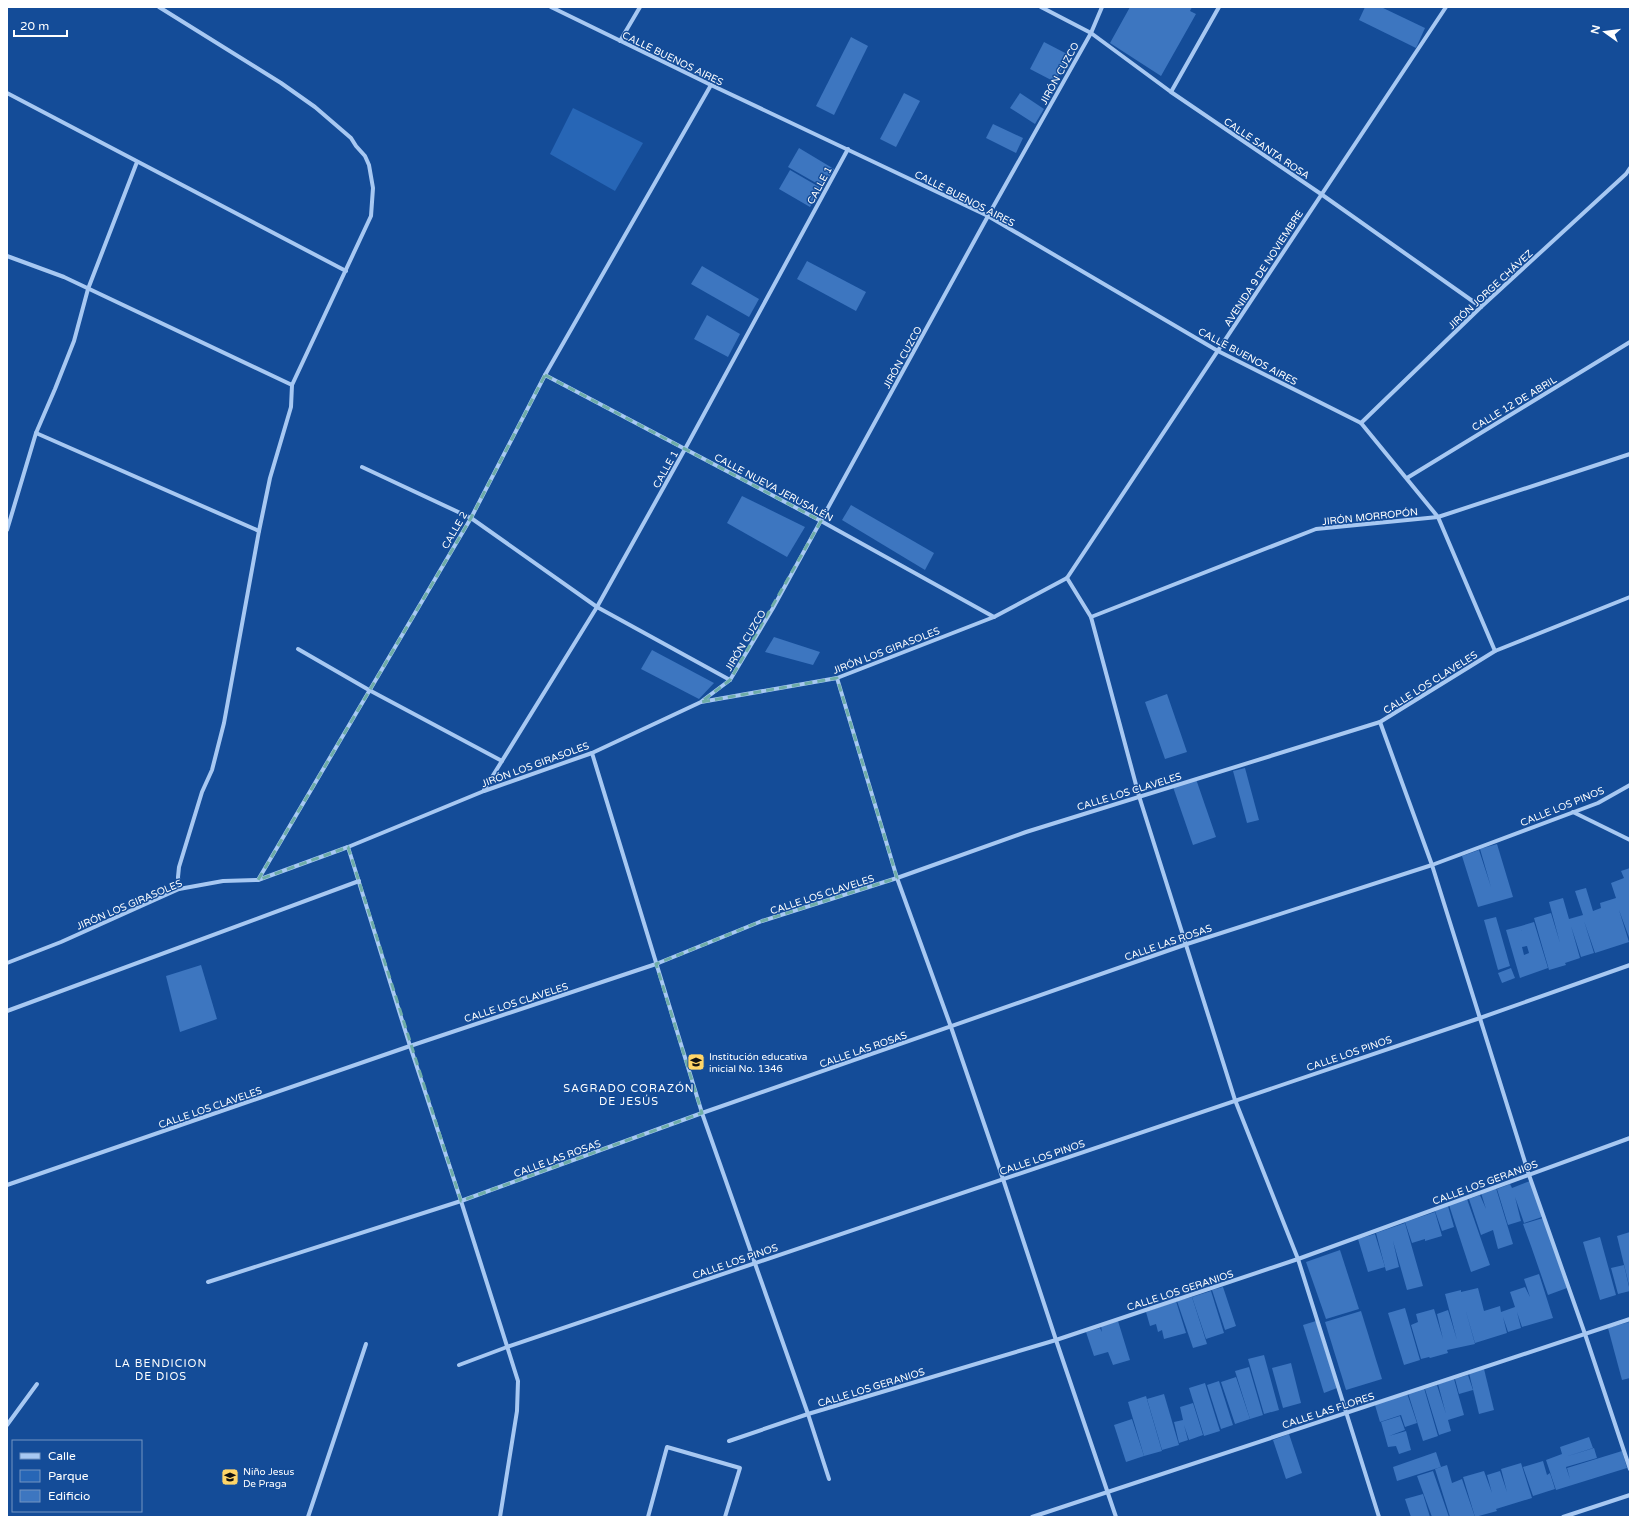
<svg xmlns="http://www.w3.org/2000/svg" width="1637" height="1524" font-family="'Varela Round',sans-serif">
<style>
.green{fill:#2766b6}
.building{fill:#3d76c0;fill-rule:evenodd}
.lines{fill:none;stroke-linecap:round;stroke-linejoin:round}
.minor{stroke:#a7c8f2;stroke-width:4}
.marked{fill:none;stroke:#6fada8;stroke-width:3;stroke-dasharray:8 5;stroke-linejoin:round}
.labels{text-anchor:middle;stroke-width:3;stroke-linejoin:round;paint-order:stroke}
.street-label{font-size:10px;fill:#fff;stroke:#144c98}
.poi-label{font-size:10px;fill:#fff;stroke:#144c98;text-anchor:start}
.neighbourhood-label{font-size:11px;letter-spacing:1px;fill:#fff;stroke:#144c98}
</style>
<rect width="100%" height="100%" fill="#144c98"/>
<!-- green -->
<path class="green" d="M573 108 643 143 615 191 550 154Z"/>
<!-- building -->
<g class="building">
<path d="M1130 7H1192L1190 11 1196 14 1161 76 1110 43Z"/>
<path d="M1365 7H1381L1425 28 1416 48 1359 20Z"/>
<path d="M851 37 868 46 834 115 816 106Z"/>
<path d="M1044 42 1069 55 1055 82 1030 69Z"/>
<path d="M904 93 920 101 896 147 880 139Z"/>
<path d="M1020 93 1044 109 1035 124 1010 108Z"/>
<path d="M993 124 1023 138 1016 153 986 138Z"/>
<path d="M799 148 834 169 823 187 788 167Z"/>
<path d="M790 170 821 188 810 207 779 189Z"/>
<path d="M807 261 866 292 856 311 797 279Z"/>
<path d="M702 266 759 299 749 317 691 284Z"/>
<path d="M707 315 740 334 728 357 694 339Z"/>
<path d="M742 496 805 527 787 557 727 523Z"/>
<path d="M851 505 934 553 925 570 842 520Z"/>
<path d="M774 637 820 652 813 665 765 652Z"/>
<path d="M652 650 714 683 699 699 641 669Z"/>
<path d="M1167 694 1187 752 1165 759 1145 702Z"/>
<path d="M1245 768 1259 820 1247 823 1233 771Z"/>
<path d="M1196 779 1216 837 1193 845 1173 787Z"/>
<path d="M1497 844 1513 897 1478 907 1462 856 1479 850 1491 887 1480 849Z"/>
<path d="M1630 868V895L1624 881 1630 895V940L1619 910 1629 942 1595 953 1584 921 1594 953 1581 957 1571 926 1580 958 1565 963 1566 965 1549 970 1534 918 1551 913 1560 943 1549 902 1563 898 1569 919 1583 915 1575 891 1586 888 1593 911 1601 908 1600 903 1616 898 1611 883 1624 878 1621 871Z"/>
<path d="M1496 917 1510 966 1498 970 1484 920Z"/>
<path d="M1534 922 1548 968 1520 978 1506 930 1521 926 1522 931 1521 926ZM1527 946 1529 953 1524 955 1522 947Z"/>
<path d="M201 965 217 1019 180 1032 166 976Z"/>
<path d="M1511 968 1515 978 1502 983 1498 973Z"/>
<path d="M1530 1181 1542 1217 1524 1223 1515 1197 1521 1221 1508 1225 1497 1189 1510 1184 1512 1188Z"/>
<path d="M1496 1188 1513 1244 1498 1249 1493 1230 1481 1235 1469 1199 1480 1195 1486 1209 1481 1193Z"/>
<path d="M1467 1199 1490 1265 1471 1272 1449 1205Z"/>
<path d="M1448 1206 1454 1227 1442 1231 1435 1211Z"/>
<path d="M1435 1212 1442 1236 1425 1241V1239L1412 1243 1405 1222Z"/>
<path d="M1543 1218 1567 1288 1548 1295 1531 1246 1541 1243 1531 1246 1523 1224Z"/>
<path d="M1405 1223 1423 1286 1407 1290 1393 1241 1399 1267 1386 1271 1376 1233Z"/>
<path d="M1630 1232V1285H1629L1617 1236Z"/>
<path d="M1375 1234 1385 1267 1368 1272 1358 1239Z"/>
<path d="M1600 1237 1616 1295 1600 1300 1583 1242Z"/>
<path d="M1340 1250 1359 1309 1326 1319 1306 1262Z"/>
<path d="M1624 1265 1630 1291 1618 1294 1611 1268Z"/>
<path d="M1539 1274 1553 1318 1522 1327 1517 1312 1521 1328 1508 1332 1503 1317 1507 1333 1475 1343 1465 1308 1475 1344 1447 1350 1448 1353 1430 1358 1429 1357 1421 1359 1411 1325 1418 1322 1416 1314 1434 1309 1443 1339 1437 1314 1448 1310 1457 1340 1445 1294 1461 1290V1292L1478 1288 1484 1311 1500 1306 1501 1312 1515 1307 1510 1292 1525 1287 1530 1297 1524 1279Z"/>
<path d="M1223 1287 1236 1326 1225 1330 1212 1290Z"/>
<path d="M1211 1291 1224 1333 1206 1339 1192 1297Z"/>
<path d="M1192 1297 1207 1344 1193 1348 1177 1301Z"/>
<path d="M1176 1301 1186 1333 1164 1339 1162 1330 1158 1332 1156 1324 1150 1326 1146 1312Z"/>
<path d="M1405 1308 1420 1360 1404 1365 1388 1313Z"/>
<path d="M1361 1311 1382 1379 1346 1390 1325 1322Z"/>
<path d="M1118 1321 1130 1360 1113 1365 1108 1352 1094 1356 1086 1332 1100 1328 1102 1332 1101 1326Z"/>
<path d="M1316 1321 1337 1388 1324 1393 1303 1325Z"/>
<path d="M1629 1322 1630 1378 1622 1380 1608 1328Z"/>
<path d="M1264 1355 1279 1410 1264 1414 1248 1359Z"/>
<path d="M1291 1363 1301 1403 1283 1408 1272 1368Z"/>
<path d="M1249 1367 1263 1415 1250 1419 1235 1371Z"/>
<path d="M1484 1369 1494 1410 1479 1414 1469 1373Z"/>
<path d="M1468 1375 1473 1390 1459 1394 1455 1379Z"/>
<path d="M1236 1377 1250 1419 1235 1424 1221 1382Z"/>
<path d="M1454 1379 1464 1415 1448 1420 1451 1431 1439 1435 1425 1389 1437 1385 1446 1414 1438 1384Z"/>
<path d="M1219 1381 1233 1425 1221 1429 1207 1385Z"/>
<path d="M1205 1383 1220 1431 1204 1436 1189 1388Z"/>
<path d="M1424 1388 1438 1436 1423 1441 1408 1393Z"/>
<path d="M1407 1393 1417 1423 1405 1427 1401 1415 1380 1422 1375 1405Z"/>
<path d="M1164 1394 1179 1445 1162 1450 1147 1399Z"/>
<path d="M1146 1396 1162 1451 1144 1456 1128 1402Z"/>
<path d="M1193 1403 1203 1435 1189 1440 1184 1425 1188 1440 1179 1443 1174 1422 1183 1420 1180 1407Z"/>
<path d="M1400 1416 1405 1430 1389 1436 1406 1431 1411 1450 1399 1454 1396 1446 1388 1447 1381 1422Z"/>
<path d="M1132 1419 1144 1456 1126 1462 1114 1425Z"/>
<path d="M1289 1434 1302 1473 1286 1479 1273 1440Z"/>
<path d="M1589 1437 1593 1448 1565 1457 1594 1448 1597 1458 1566 1467 1570 1479 1567 1468 1622 1451 1627 1468 1556 1490 1546 1460 1562 1454 1560 1447Z"/>
<path d="M1436 1452 1441 1467 1397 1481 1393 1467Z"/>
<path d="M1543 1461 1547 1475 1550 1473 1555 1489 1533 1496 1523 1467Z"/>
<path d="M1521 1463 1532 1498 1496 1509 1497 1511 1475 1517 1463 1477 1484 1471 1492 1493 1487 1475 1500 1471 1507 1492 1501 1469Z"/>
<path d="M1447 1465 1452 1483 1462 1479 1475 1517H1450L1435 1469Z"/>
<path d="M1433 1471 1449 1517H1432L1417 1476Z"/>
<path d="M1423 1494 1430 1517H1411L1405 1499Z"/>
</g>
<g class="lines">
<!-- minor -->
<g class="minor">
<path d="M159 7 281 83 315 107 351 138 356 146 365 156 369 165 373 188 371 216 292 385 291 407 270 478 259 531 224 723 212 770 202 792 179 867 178 877 179 889"/>
<path d="M551 7 711 85 988 216 1218 351 1361 423 1438 517 1495 651"/>
<path d="M1041 7 1091 33 1171 92 1321 194 1481 307"/>
<path d="M620 41 640 7"/>
<path d="M1171 92 1219 7"/>
<path d="M7 93 346 271"/>
<path d="M7 256 64 277 292 385"/>
<path d="M545 375 821 521 994 617"/>
<path d="M1361 423 1481 307 1626 174 1630 168"/>
<path d="M36 433 259 531"/>
<path d="M362 467 471 518 597 607 730 680"/>
<path d="M1407 478 1630 342"/>
<path d="M7 530 36 433 55 389 74 341 88 289 137 162"/>
<path d="M1067 578 1091 617 1316 529 1438 517 1630 454"/>
<path d="M1091 617 1139 796 1235 1100 1298 1259 1379 1517"/>
<path d="M298 649 369 690 502 761"/>
<path d="M837 678 897 878 951 1027 1003 1179 1056 1340 1116 1517"/>
<path d="M702 701 730 680 773 608 988 216 1091 33 1102 7"/>
<path d="M1380 722 1432 865 1529 1175 1585 1334 1630 1469"/>
<path d="M592 753 702 1113 808 1414 829 1479"/>
<path d="M484 790 597 607 685 449 848 149"/>
<path d="M1573 812 1630 840"/>
<path d="M348 847 410 1046 461 1201 518 1381 517 1411 500 1517"/>
<path d="M258 880 471 518 545 375 711 85"/>
<path d="M7 963 61 942 179 889 223 881 258 880 348 847 484 791 592 753 701 702 837 678 994 617 1067 578 1446 7"/>
<path d="M7 1011 359 881"/>
<path d="M7 1185 410 1046 656 964 762 921 897 878 1026 832 1380 722 1495 651 1630 597"/>
<path d="M208 1282 461 1201 702 1113 1187 944 1432 865 1598 803 1630 785"/>
<path d="M459 1365 507 1347 1480 1018 1630 965"/>
<path d="M7 1425 37 1384"/>
<path d="M729 1441 808 1414 1056 1340 1298 1259 1630 1138"/>
<path d="M308 1517 366 1344"/>
<path d="M648 1517 667 1447 740 1468 725 1517"/>
<path d="M1032 1517 1630 1319"/>
<path d="M1563 1517 1630 1495"/>
</g>
</g>
<!-- marked area -->
<path class="marked" d="M545 375 821 521 730 680 701 702 837 678 897 878 762 921 656 964 702 1113 461 1201 348 847 258 880 471 518Z"/>
<!-- icons -->
<defs>
<g id="school-square" transform="scale(0.9)"><rect x="-9" y="-9" width="18" height="18" rx="4" fill="#ffd568" stroke="#144c98"/><path d="M0-5L7-2L0 1L-7-2ZM-4 1L0 2.5L4 1V4Q0 6-4 4Z" fill="#111"/></g>
</defs>
<g fill-rule="evenodd">
<use href="#school-square" x="696" y="1062"/>
<use href="#school-square" x="230" y="1477"/>
</g>
<g class="labels">
<!-- street labels -->
<g class="street-label">
<text transform="translate(673 58) rotate(26)" y="4">CALLE BUENOS AIRES</text>
<text transform="translate(1059 73) rotate(-61)" y="4">JIRÓN CUZCO</text>
<text transform="translate(1267 148) rotate(34)" y="4">CALLE SANTA ROSA</text>
<text transform="translate(819 185) rotate(-62)" y="4">CALLE 1</text>
<text transform="translate(965 198) rotate(27)" y="4">CALLE BUENOS AIRES</text>
<text transform="translate(1263 268) rotate(-57)" y="4">AVENIDA 9 DE NOVIEMBRE</text>
<text transform="translate(1490 289) rotate(-43)" y="4">JIRÓN JORGE CHÁVEZ</text>
<text transform="translate(1248 356) rotate(28)" y="4">CALLE BUENOS AIRES</text>
<text transform="translate(902 357) rotate(-61)" y="4">JIRÓN CUZCO</text>
<text transform="translate(1514 403) rotate(-31)" y="4">CALLE 12 DE ABRIL</text>
<text transform="translate(665 469) rotate(-61)" y="4">CALLE 1</text>
<text transform="translate(774 487) rotate(28)" y="4">CALLE NUEVA JERUSALÉN</text>
<text transform="translate(1370 516) rotate(-6)" y="4">JIRÓN MORROPÓN</text>
<text transform="translate(454 530) rotate(-60)" y="4">CALLE 2</text>
<text transform="translate(745 640) rotate(-59)" y="4">JIRÓN CUZCO</text>
<text transform="translate(886 650) rotate(-21)" y="4">JIRÓN LOS GIRASOLES</text>
<text transform="translate(1430 682) rotate(-32)" y="4">CALLE LOS CLAVELES</text>
<text transform="translate(535 764) rotate(-20)" y="4">JIRÓN LOS GIRASOLES</text>
<text transform="translate(1129 791) rotate(-17)" y="4">CALLE LOS CLAVELES</text>
<text transform="translate(1562 806) rotate(-22)" y="4">CALLE LOS PINOS</text>
<text transform="translate(822 894) rotate(-18)" y="4">CALLE LOS CLAVELES</text>
<text transform="translate(129 904) rotate(-23)" y="4">JIRÓN LOS GIRASOLES</text>
<text transform="translate(1168 942) rotate(-19)" y="4">CALLE LAS ROSAS</text>
<text transform="translate(516 1002) rotate(-18)" y="4">CALLE LOS CLAVELES</text>
<text transform="translate(863 1049) rotate(-19)" y="4">CALLE LAS ROSAS</text>
<text transform="translate(1349 1053) rotate(-19)" y="4">CALLE LOS PINOS</text>
<text transform="translate(210 1107) rotate(-19)" y="4">CALLE LOS CLAVELES</text>
<text transform="translate(1042 1157) rotate(-19)" y="4">CALLE LOS PINOS</text>
<text transform="translate(557 1158) rotate(-20)" y="4">CALLE LAS ROSAS</text>
<text transform="translate(1485 1182) rotate(-20)" y="4">CALLE LOS GERANIOS</text>
<text transform="translate(735 1261) rotate(-19)" y="4">CALLE LOS PINOS</text>
<text transform="translate(1180 1290) rotate(-18)" y="4">CALLE LOS GERANIOS</text>
<text transform="translate(871 1387) rotate(-17)" y="4">CALLE LOS GERANIOS</text>
<text transform="translate(1328 1410) rotate(-18)" y="4">CALLE LAS FLORES</text>
</g>
<!-- poi labels -->
<g class="poi-label">
<text x="709" y="1060">Institución educativa<tspan x="709" dy="12">inicial No. 1346</tspan></text>
<text x="243" y="1475">Niño Jesus<tspan x="243" dy="12">De Praga</tspan></text>
</g>
<!-- neighbourhood labels -->
<g class="neighbourhood-label">
<text x="629" y="1092">SAGRADO CORAZÓN<tspan x="629" dy="13">DE JESÚS</tspan></text>
<text x="161" y="1367">LA BENDICION<tspan x="161" dy="13">DE DIOS</tspan></text>
</g>
</g>
<!-- border -->
<rect width="1637" height="1524" fill="none" stroke="#ffffff" stroke-width="16"/>
<!-- legend -->
<rect x="12" y="1440" width="130" height="72" fill="#144c98" stroke="#7294c1"/>
<rect x="20" y="1453" width="20" height="6" fill="#a7c8f2" stroke="#7294c1"/>
<text x="48" y="1460" font-size="12" fill="#ffffff">Calle</text>
<rect x="20" y="1470" width="20" height="12" fill="#2766b6" stroke="#7294c1"/>
<text x="48" y="1480" font-size="12" fill="#ffffff">Parque</text>
<rect x="20" y="1490" width="20" height="12" fill="#3d76c0" stroke="#7294c1"/>
<text x="48" y="1500" font-size="12" fill="#ffffff">Edificio</text>
<!-- north arrow -->
<g transform="translate(1605 32) rotate(284)" stroke="#144c98" stroke-width="3" paint-order="stroke">
<path d="M0-3L7 15L0 10L-7 15Z" fill="#ffffff"/>
<text y="-6" font-size="11" font-weight="bold" text-anchor="middle" fill="#ffffff">N</text>
</g>
<!-- scale -->
<path d="M14 30v6h53v-6" fill="none" stroke="#ffffff" stroke-width="2"/>
<text x="20" y="30" font-size="12" fill="#ffffff" stroke="#144c98" stroke-width="3" paint-order="stroke">20 m</text>
</svg>
